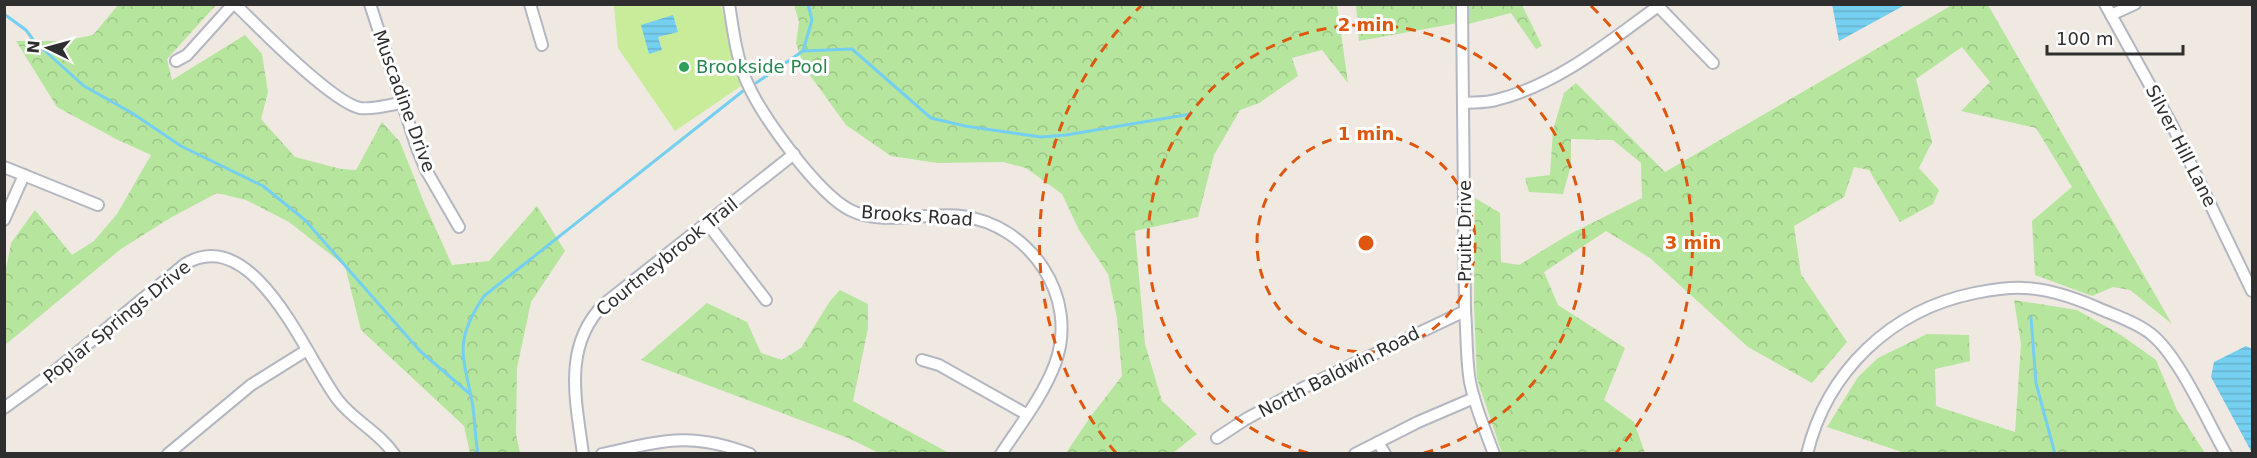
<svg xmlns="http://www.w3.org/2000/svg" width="2257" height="458" font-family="'DejaVu Sans',sans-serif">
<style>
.forest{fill:url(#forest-crowns)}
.pitch{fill:#c9ec9a}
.water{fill:url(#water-rules)}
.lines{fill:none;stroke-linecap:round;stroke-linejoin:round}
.stream{stroke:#75cff0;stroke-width:3}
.minor-casing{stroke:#b4b7c1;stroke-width:14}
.minor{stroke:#fff;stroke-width:10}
.ring{fill:none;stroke:#df570e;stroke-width:3;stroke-dasharray:10 8}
.leisure-dot{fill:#2e9e5b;stroke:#fff;stroke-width:2}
.labels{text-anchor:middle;stroke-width:6;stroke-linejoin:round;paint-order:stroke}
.leisure-label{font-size:18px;fill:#27864d;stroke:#fff;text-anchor:start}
.street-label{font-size:18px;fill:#2e2e2e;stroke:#fff}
.centre{fill:#df570e;stroke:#fff;stroke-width:3}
.ring-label{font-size:18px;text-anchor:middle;font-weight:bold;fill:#df570e;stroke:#fff;stroke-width:6;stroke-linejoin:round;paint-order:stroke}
</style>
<defs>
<pattern id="forest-crowns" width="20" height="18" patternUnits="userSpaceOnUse" patternTransform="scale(1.5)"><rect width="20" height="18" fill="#b6e59e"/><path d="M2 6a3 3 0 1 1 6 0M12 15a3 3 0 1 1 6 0" fill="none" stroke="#9dc588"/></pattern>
<pattern id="water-rules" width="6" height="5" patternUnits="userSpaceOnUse" patternTransform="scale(1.5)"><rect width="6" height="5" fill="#75cff0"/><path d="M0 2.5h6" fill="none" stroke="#66b2ce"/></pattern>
</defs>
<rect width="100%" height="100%" fill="#efe9e1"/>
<!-- forest -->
<g class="forest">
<path d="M118 5H216L167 59 172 80 245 35 262 54 268 92 261 119 295 157 341 169 356 170 382 122 400 142 425 205 452 265 489 261 537 206 565 251 531 302 517 368 516 434 520 453H470L464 426 361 330 345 266 289 222 246 200 217 193 170 218 121 249 5 345V274L11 243 35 210 72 255 94 241 117 214 151 155 118 140 57 107 16 41H64L93 35Z"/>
<path d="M794 5H1337L1348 83 1322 50 1292 58 1298 76 1259 103 1240 110 1214 155 1198 217 1135 231 1145 344 1162 401 1197 434 1173 453H1066L1091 416 1122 376 1117 318 1108 274 1079 230 1062 194 1026 168 1003 162 938 163 891 156 846 125 804 67 796 43 799 22Z"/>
<path d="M1356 5H1457L1458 23 1359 41Z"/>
<path d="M1467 5H1522L1542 46 1536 49 1511 13 1468 24Z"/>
<path d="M1952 5H1988L2172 324 2130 290 2113 287 2092 296 2035 275 2032 221 2072 187 2036 128 1961 111 1990 82 1962 47 1916 79 1932 142 1919 168 1939 190 1933 204 1900 222 1869 170 1854 167 1844 197 1794 226 1801 274 1847 342 1812 383 1748 347 1650 258 1606 231 1544 272 1558 305 1625 348 1604 400 1634 422 1645 453H1502L1477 379 1474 306 1475 198 1500 213 1501 262 1519 265 1568 235 1642 198 1641 163 1613 140 1571 139V165L1563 194 1529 192 1525 178 1550 175 1553 130 1564 93 1576 83 1665 172Z"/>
<path d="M840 290 868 304V328L853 401 949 453H879L848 438 641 360 707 303 747 322 761 353 782 360 801 348 830 301Z"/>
<path d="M2014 300 2077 310 2121 335 2156 360 2177 410 2205 453H1905L1827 427 1858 377 1878 358 1927 334 1969 335 1970 361 1935 369 1936 406 2015 432 2021 344Z"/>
</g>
<!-- pitch -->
<path class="pitch" d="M619 4 721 5 741 86 675 131 618 48 614 6Z"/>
<!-- water -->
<g class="water">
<path d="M1832 4H1905V5L1839 41Z"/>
<path d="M673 15 678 32 658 37 662 50 649 54 641 25Z"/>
<path d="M2246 346 2252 349V453L2211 377 2214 362Z"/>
</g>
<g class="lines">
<!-- stream -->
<g class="stream">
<path d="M4 14 26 30 34 41 84 86 132 113 181 146 263 186 305 220 420 351 470 394"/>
<path d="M803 51 812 20 808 4"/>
<path d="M756 83 803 51 852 49 931 118 965 126 1041 137 1066 135 1191 114"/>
<path d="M2031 317 2036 383 2055 454"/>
<path d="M478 454C475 438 475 422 473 407 464 356 452 344 484 296L743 91"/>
</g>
<!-- minor casing -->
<g class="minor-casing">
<g id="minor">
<path d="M235 4C258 27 333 103 360 108 373 110 388 105 401 103"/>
<path d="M370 4 417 148 426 170 459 227"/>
<path d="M530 4 542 45"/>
<path d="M729 4C733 29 736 56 746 80 760 114 817 193 850 210 881 226 928 212 962 216 1030 225 1080 297 1055 364 1043 396 1020 425 1001 454"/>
<path d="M1462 4 1465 311C1467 334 1466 359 1470 382 1475 407 1485 430 1494 454"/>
<path d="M1656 4 1713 63"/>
<path d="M2105 4 2173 127 2252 291"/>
<path d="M2111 15 2135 4"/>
<path d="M176 61 187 55 233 4"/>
<path d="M1464 103C1474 102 1486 103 1496 100 1557 85 1607 43 1657 7"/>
<path d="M4 167 98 205"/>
<path d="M4 220 24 175"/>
<path d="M707 223 766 300"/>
<path d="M922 360 939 365 1026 414"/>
<path d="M4 408 55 371 185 264C255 222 307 360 338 400 353 420 379 432 394 454"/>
<path d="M1217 438 1246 419 1305 387 1465 311"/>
<path d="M1378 442 1385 454"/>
<path d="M168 454 251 385 307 350"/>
<path d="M583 454C576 401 562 346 604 304L794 154"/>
<path d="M602 454C663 441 689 431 750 454"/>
<path d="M1355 454 1418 422 1474 398"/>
<path d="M1807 454C1827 371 1891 310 1975 293 1991 290 2008 287 2024 288 2050 289 2075 298 2098 308 2116 316 2136 322 2151 334 2179 356 2207 421 2226 454"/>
</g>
</g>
<!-- minor -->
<use href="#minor" class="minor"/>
</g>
<!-- distance rings -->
<g class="ring">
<circle cx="1366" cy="243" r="109"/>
<path d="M1308 453A218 218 0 1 1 1424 453"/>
<path d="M1116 453A327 327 0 0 1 1141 6M1591 6A327 327 0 0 1 1616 453"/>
</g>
<!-- markers -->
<circle class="leisure-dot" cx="684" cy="67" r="6"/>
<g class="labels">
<!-- leisure labels -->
<g class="leisure-label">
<text x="696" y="73">Brookside Pool</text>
</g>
<!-- street labels -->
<g class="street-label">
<text transform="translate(404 101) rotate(70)" y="6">Muscadine Drive</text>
<text transform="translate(2181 146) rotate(63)" y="6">Silver Hill Lane</text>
<text transform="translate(917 216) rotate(4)" y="6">Brooks Road</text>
<text transform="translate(1465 231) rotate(-90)" y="6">Pruitt Drive</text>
<text transform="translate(667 257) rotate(-39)" y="6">Courtneybrook Trail</text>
<text transform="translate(117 322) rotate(-39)" y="6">Poplar Springs Drive</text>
<text transform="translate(1339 372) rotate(-27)" y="6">North Baldwin Road</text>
</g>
</g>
<circle cx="1366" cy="243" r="9" class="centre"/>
<g class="ring-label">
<text x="1366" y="31">2 min</text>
<text x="1366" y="140">1 min</text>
<text x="1693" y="249">3 min</text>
</g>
<!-- border -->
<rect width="2257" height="458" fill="none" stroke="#2e2e2e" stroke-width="12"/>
<!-- north arrow -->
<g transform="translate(48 48) rotate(275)" stroke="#ffffff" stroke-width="4.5" paint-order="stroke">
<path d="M0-4.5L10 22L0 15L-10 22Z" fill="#2e2e2e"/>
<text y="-9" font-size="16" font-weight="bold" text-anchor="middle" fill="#2e2e2e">N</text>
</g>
<!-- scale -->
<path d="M2047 45v9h136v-9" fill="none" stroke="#2e2e2e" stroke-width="3"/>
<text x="2056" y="45" font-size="18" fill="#2e2e2e" stroke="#ffffff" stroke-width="4.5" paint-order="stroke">100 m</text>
</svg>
